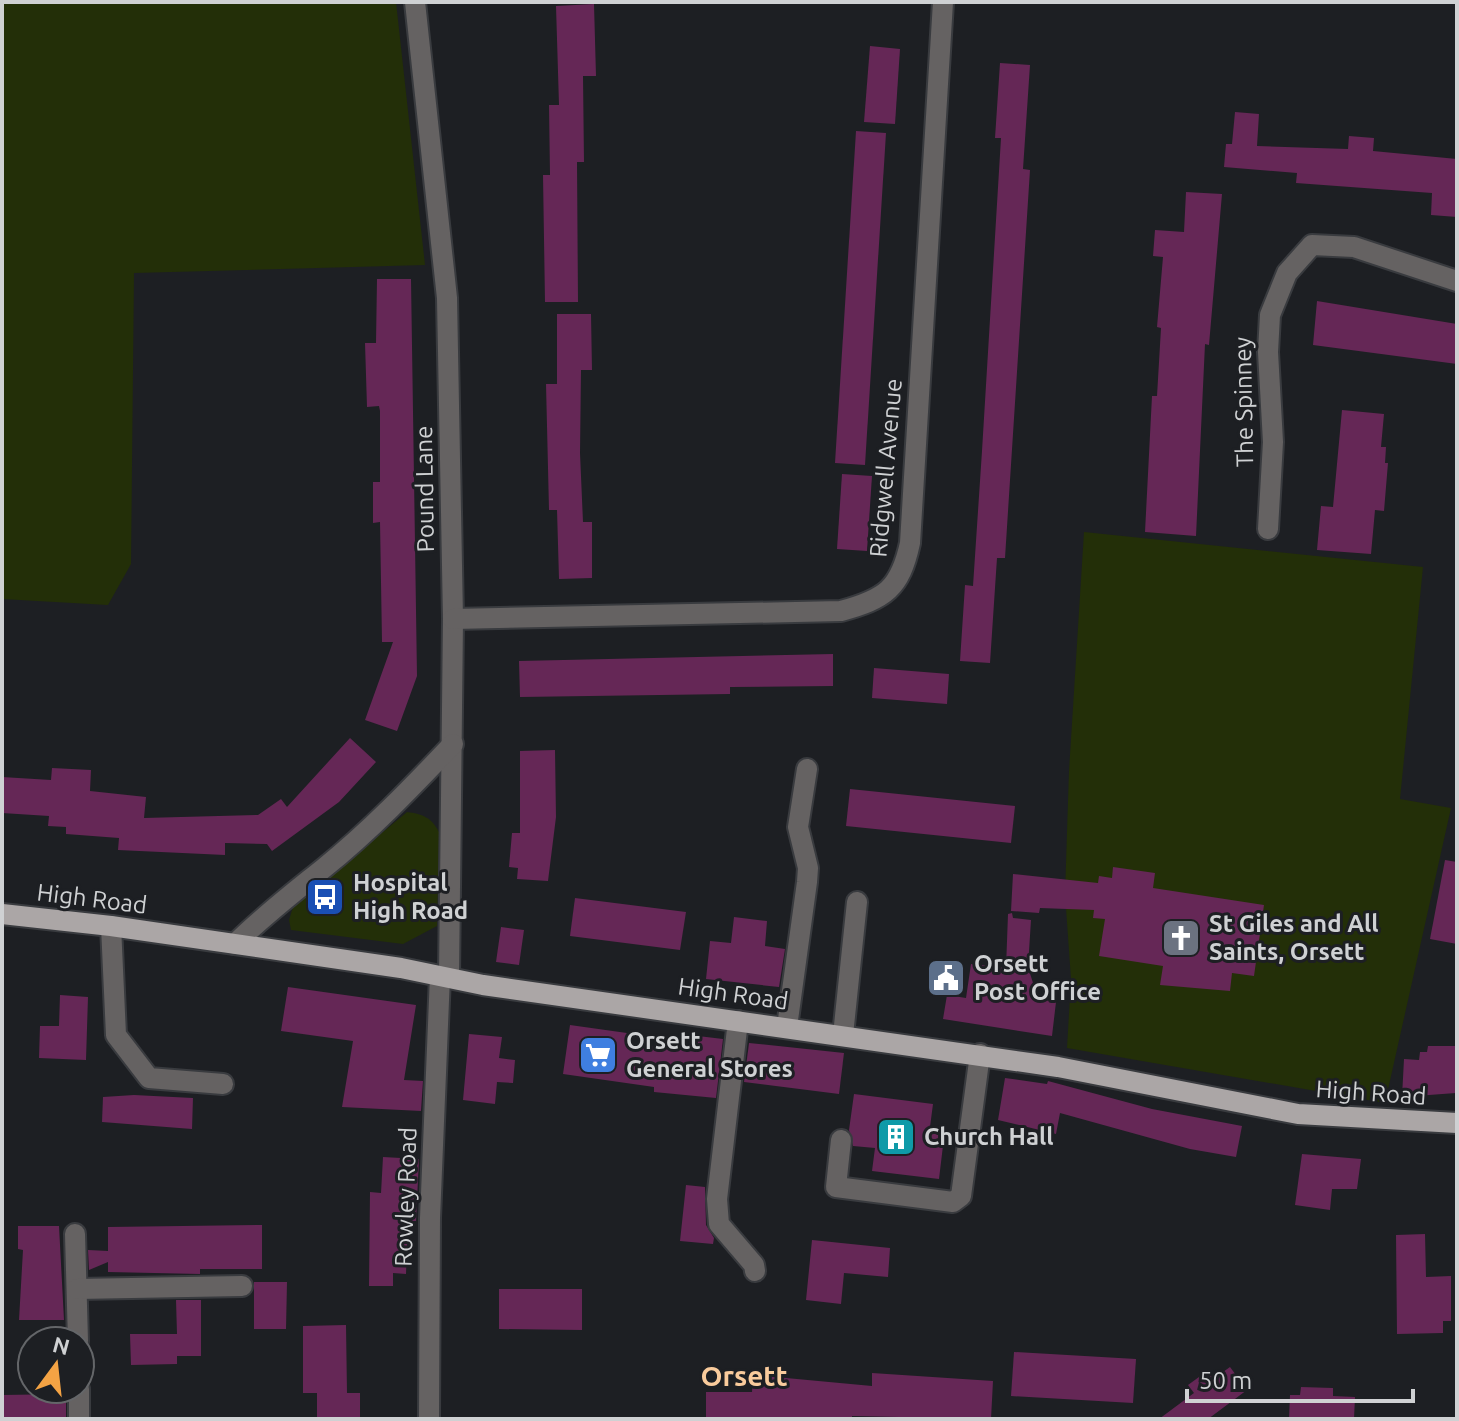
<svg xmlns="http://www.w3.org/2000/svg" width="1459" height="1421" font-family="Ubuntu,sans-serif">
<style>
.green{fill:#232f08}
.building{fill:#652756}
.lines{fill:none;stroke-linecap:round;stroke-linejoin:round}
.minor-casing{stroke:#393b3f;stroke-width:24}
.major-casing{stroke:#393b3f;stroke-width:24}
.minor{stroke:#656262;stroke-width:20}
.major{stroke:#aba6a6;stroke-width:20}
.labels{text-anchor:middle;stroke-width:6;stroke-linejoin:round;paint-order:stroke}
.street-label{font-size:24px;fill:#cfd1d3;stroke:#1d1f23}
.poi-label{font-size:24px;font-weight:bold;fill:#cfd1d3;stroke:#1d1f23;text-anchor:start}
.quarter-label{font-size:28px;font-weight:bold;fill:#f9cb9c;stroke:#1d1f23}
</style>
<rect width="100%" height="100%" fill="#1d1f23"/>
<!-- green -->
<g class="green">
<path d="M2 2H396L425 265 134 273 131 564 108 605 2 599Z"/>
<path d="M1084 532 1423 567 1400 799 1451 808 1385 1103 1067 1048 1071 979 1065 894 1069 771Z"/>
<path d="M407 812C422 814 431 817 439 832L437 926 403 944 291 930 289 920 293 907Z"/>
</g>
<!-- building -->
<g class="building">
<path d="M594 4 596 76H583L584 162H577L578 302H545L543 175H550L549 105H559L556 6Z"/>
<path d="M870 46 900 49 895 124 864 122Z"/>
<path d="M1000 63 1030 65 1023 169 1030 170 1005 558H997L990 663 960 661 965 585 973 586 982 451 1001 138H995Z"/>
<path d="M1235 112 1259 114 1257 146 1348 149 1349 136 1374 138 1373 151 1457 159V217L1431 215 1432 193 1296 183 1297 173 1224 167 1226 144H1232Z"/>
<path d="M856 131 886 133 865 465 835 463Z"/>
<path d="M1186 192 1222 194 1209 345 1205 344 1196 536 1145 532 1152 396H1157L1161 328 1157 327 1163 257 1153 256 1155 230 1184 232Z"/>
<path d="M377 279H411L417 676 397 731 365 720 393 642H382L380 522 373 523V482H380V411L379 406 367 407 365 343H376Z"/>
<path d="M1317 301 1457 324V364L1313 345Z"/>
<path d="M557 314H591L592 370H581L580 453 583 522H592V578L559 579 557 510H549L546 384H557Z"/>
<path d="M1342 410 1384 414 1381 447H1386L1385 463H1388L1384 511 1375 510 1371 554 1317 550 1321 506 1333 507Z"/>
<path d="M842 474 872 476 867 551 837 549Z"/>
<path d="M833 654V686L730 687V694L520 697 519 661Z"/>
<path d="M874 668 949 674 947 704 872 698Z"/>
<path d="M350 738 376 762 339 802 272 851 267 844 225 843V855L118 850 119 838 66 834V827L48 826 49 816 2 813V777L51 780 52 768 91 770 90 791 146 797 144 818 258 815 281 799 287 807Z"/>
<path d="M555 750 556 817 548 881 517 879 518 868 509 867 512 833H520V751Z"/>
<path d="M850 789 1015 806 1011 843 846 826Z"/>
<path d="M1445 860 1457 862V944L1430 939Z"/>
<path d="M1113 867 1155 873 1153 888 1264 905 1254 976 1232 973 1230 991 1160 985 1163 966 1099 956 1105 919 1093 918 1094 910 1040 908 1039 913 1011 911 1013 874 1098 883 1099 876 1112 878Z"/>
<path d="M575 898 686 912 680 950 570 936Z"/>
<path d="M1012 913 1013 918 1031 920 1028 967 1038 999 1056 1002 1052 1036 943 1019 947 995 966 998 971 964 1006 968 1008 914Z"/>
<path d="M734 917 767 921 765 946 785 949 779 987 706 979 710 941 731 943Z"/>
<path d="M501 927 524 930 519 965 496 962Z"/>
<path d="M288 987 416 1005 404 1080 423 1081 421 1111 342 1107 353 1041 281 1031Z"/>
<path d="M60 995 88 997 86 1060 39 1058 40 1026H59Z"/>
<path d="M570 1025 634 1034 632 1043 696 1052 698 1036 723 1039 716 1098 654 1092V1087L563 1074Z"/>
<path d="M469 1034 502 1037 499 1058 515 1060 513 1083 497 1082 495 1104 463 1100Z"/>
<path d="M749 1043 844 1053 839 1094 744 1082Z"/>
<path d="M1428 1046H1457L1456 1093 1402 1097 1404 1059 1419 1060 1420 1052H1427Z"/>
<path d="M1005 1078 1047 1084 1048 1081 1152 1109 1242 1126 1236 1157 1190 1149 1060 1113 1056 1134 998 1120Z"/>
<path d="M854 1094 933 1104 930 1127 945 1129 939 1179 872 1171 875 1148 853 1146 849 1130Z"/>
<path d="M134 1095 193 1098 192 1129 102 1122 103 1097Z"/>
<path d="M1302 1154 1361 1159 1357 1189H1332L1330 1210 1295 1205Z"/>
<path d="M383 1157 419 1159 416 1221H408L406 1274 393 1273V1286H369L370 1192 381 1193Z"/>
<path d="M686 1185 705 1187 706 1225 714 1238 713 1244 680 1241Z"/>
<path d="M262 1225V1269H200V1274L108 1272V1262L89 1270 88 1250 108 1251V1227Z"/>
<path d="M18 1226H59L64 1320H19L23 1250 18 1249Z"/>
<path d="M1425 1234 1426 1277 1451 1276V1321H1443V1333L1397 1334 1396 1235Z"/>
<path d="M812 1240 890 1248 888 1277 844 1273 841 1304 806 1300Z"/>
<path d="M254 1282H287L286 1329H254Z"/>
<path d="M499 1289H582V1330L499 1329Z"/>
<path d="M176 1300H201V1356H177V1364L131 1365 130 1334H177Z"/>
<path d="M346 1325 347 1393H360V1419H317V1393H303V1326Z"/>
<path d="M1014 1352 1136 1359 1133 1403 1011 1396Z"/>
<path d="M1230 1367 1247 1390 1208 1419H1159L1194 1393 1188 1385 1210 1369 1216 1377Z"/>
<path d="M872 1373 993 1381 991 1419 852 1416V1419H706V1392H752L753 1375 872 1386Z"/>
<path d="M1301 1387 1333 1388V1396L1355 1397 1354 1419H1289L1290 1395H1300Z"/>
<path d="M66 1394V1419H2V1395Z"/>
</g>
<g class="lines">
<!-- minor casing -->
<g class="minor-casing">
<g id="minor">
<path d="M415 2 447 298 453 619 449 977"/>
<path d="M1268 529 1273 442 1268 352 1270 315 1287 273 1312 245 1354 247 1457 281"/>
<path d="M453 619 841 611C885 599 900 589 910 543L943 2"/>
<path d="M111 926 116 1035 149 1078 223 1084"/>
<path d="M235 944C263 916 293 893 324 868 370 831 412 787 453 744"/>
<path d="M738 1021 717 1199 719 1224 754 1265 755 1271"/>
<path d="M787 1027 807 882 808 868 798 827 807 769"/>
<path d="M843 1035 857 902"/>
<path d="M841 1140 836 1187 953 1202 961 1196 980 1054"/>
<path d="M75 1234 78 1341"/>
<path d="M77 1289 242 1286"/>
<path d="M79 1389V1419"/>
<path d="M429 1419 430 1218 440 976"/>
</g>
</g>
<!-- major casing -->
<g class="major-casing">
<path id="major" d="M2 914 111 926 401 968 483 985 1058 1067 1298 1114 1457 1123"/>
</g>
<!-- minor -->
<use href="#minor" class="minor"/>
<!-- major -->
<use href="#major" class="major"/>
</g>
<!-- icons -->
<defs>
<g id="bus-square" transform="scale(2)"><rect x="-9" y="-9" width="18" height="18" rx="4" fill="#1a4fb4" stroke="#1d1f23"/><path d="M-5-6H5V4H4V6H2V4H-2V6H-4V4H-5ZM-3.5-4V0h7V-4ZM-3.5 1.2v1.5H-2V1.2ZM2 1.2v1.5H3.5V1.2Z" fill="#fff"/></g>
<g id="church-square" transform="scale(2)"><rect x="-9" y="-9" width="18" height="18" rx="4" fill="#6b7280" stroke="#1d1f23"/><path d="M-1.2-6h2.4v3.5h3.3v2.4h-3.3V6h-2.4V-.1h-3.3v-2.4h3.3Z" fill="#fff"/></g>
<g id="civic-square" transform="scale(2)"><rect x="-9" y="-9" width="18" height="18" rx="4" fill="#5c6f8a" stroke="#1d1f23"/><path d="M-.6-6.5H3V-4.5H.6V-3L4-1V1h2V6H-6V1h2V-1L-.6-3ZM-1.2 2.5V6h2.4V2.5Z" fill="#fff"/></g>
<g id="supermarket-square" transform="scale(2)"><rect x="-9" y="-9" width="18" height="18" rx="4" fill="#3f7fe0" stroke="#1d1f23"/><path d="M-6-5.5h2.5l.6 2H6L4.5 2H-2.5L-4.4-4H-6ZM-1.5 3.2a1.3 1.3 0 1 0 .1 0ZM3 3.2a1.3 1.3 0 1 0 .1 0Z" fill="#fff"/></g>
<g id="building-square" transform="scale(2)"><rect x="-9" y="-9" width="18" height="18" rx="4" fill="#0f9aa8" stroke="#1d1f23"/><path d="M-4-6H4V6H1V3H-1V6H-4ZM-2.5-4.3h1.7v1.8h-1.7ZM.8-4.3h1.7v1.8H.8ZM-2.5-1h1.7V.8h-1.7ZM.8-1h1.7V.8H.8Z" fill="#fff"/></g>
</defs>
<g fill-rule="evenodd">
<use href="#bus-square" x="325" y="897"/>
<use href="#church-square" x="1181" y="938"/>
<use href="#civic-square" x="946" y="978"/>
<use href="#supermarket-square" x="598" y="1055"/>
<use href="#building-square" x="896" y="1137"/>
</g>
<g class="labels">
<!-- street labels -->
<g class="street-label">
<text transform="translate(1244 402) rotate(-91)" y="8">The Spinney</text>
<text transform="translate(886 468) rotate(-85)" y="8">Ridgwell Avenue</text>
<text transform="translate(425 489) rotate(-91)" y="8">Pound Lane</text>
<text transform="translate(92 899) rotate(7)" y="8">High Road</text>
<text transform="translate(733 994) rotate(8)" y="8">High Road</text>
<text transform="translate(1371 1093) rotate(4)" y="8">High Road</text>
<text transform="translate(406 1197) rotate(-88)" y="8">Rowley Road</text>
</g>
<!-- poi labels -->
<g class="poi-label">
<text x="353" y="891">Hospital<tspan x="353" dy="28">High Road</tspan></text>
<text x="1209" y="932">St Giles and All<tspan x="1209" dy="28">Saints, Orsett</tspan></text>
<text x="974" y="972">Orsett<tspan x="974" dy="28">Post Office</tspan></text>
<text x="626" y="1049">Orsett<tspan x="626" dy="28">General Stores</tspan></text>
<text x="924" y="1145">Church Hall</text>
</g>
<!-- quarter labels -->
<g class="quarter-label">
<text x="744" y="1386">Orsett</text>
</g>
</g>
<!-- border -->
<rect width="1459" height="1421" fill="none" stroke="#cfd1d3" stroke-width="8"/>
<!-- north arrow -->
<g transform="translate(56 1365) rotate(15)"><circle r="38" fill="#1d1f23" stroke="#646669" stroke-width="2"/>
<path d="M0-6L14 30L0 20L-14 30Z" fill="#f4a344"/>
<text y="-12" font-size="22" font-weight="bold" text-anchor="middle" fill="#cfd1d3">N</text>
</g>
<!-- scale -->
<path d="M1187 1389v12h226v-12" fill="none" stroke="#cfd1d3" stroke-width="4"/>
<text x="1199" y="1389" font-size="24" fill="#cfd1d3" stroke="#1d1f23" stroke-width="6" paint-order="stroke">50 m</text>
</svg>
